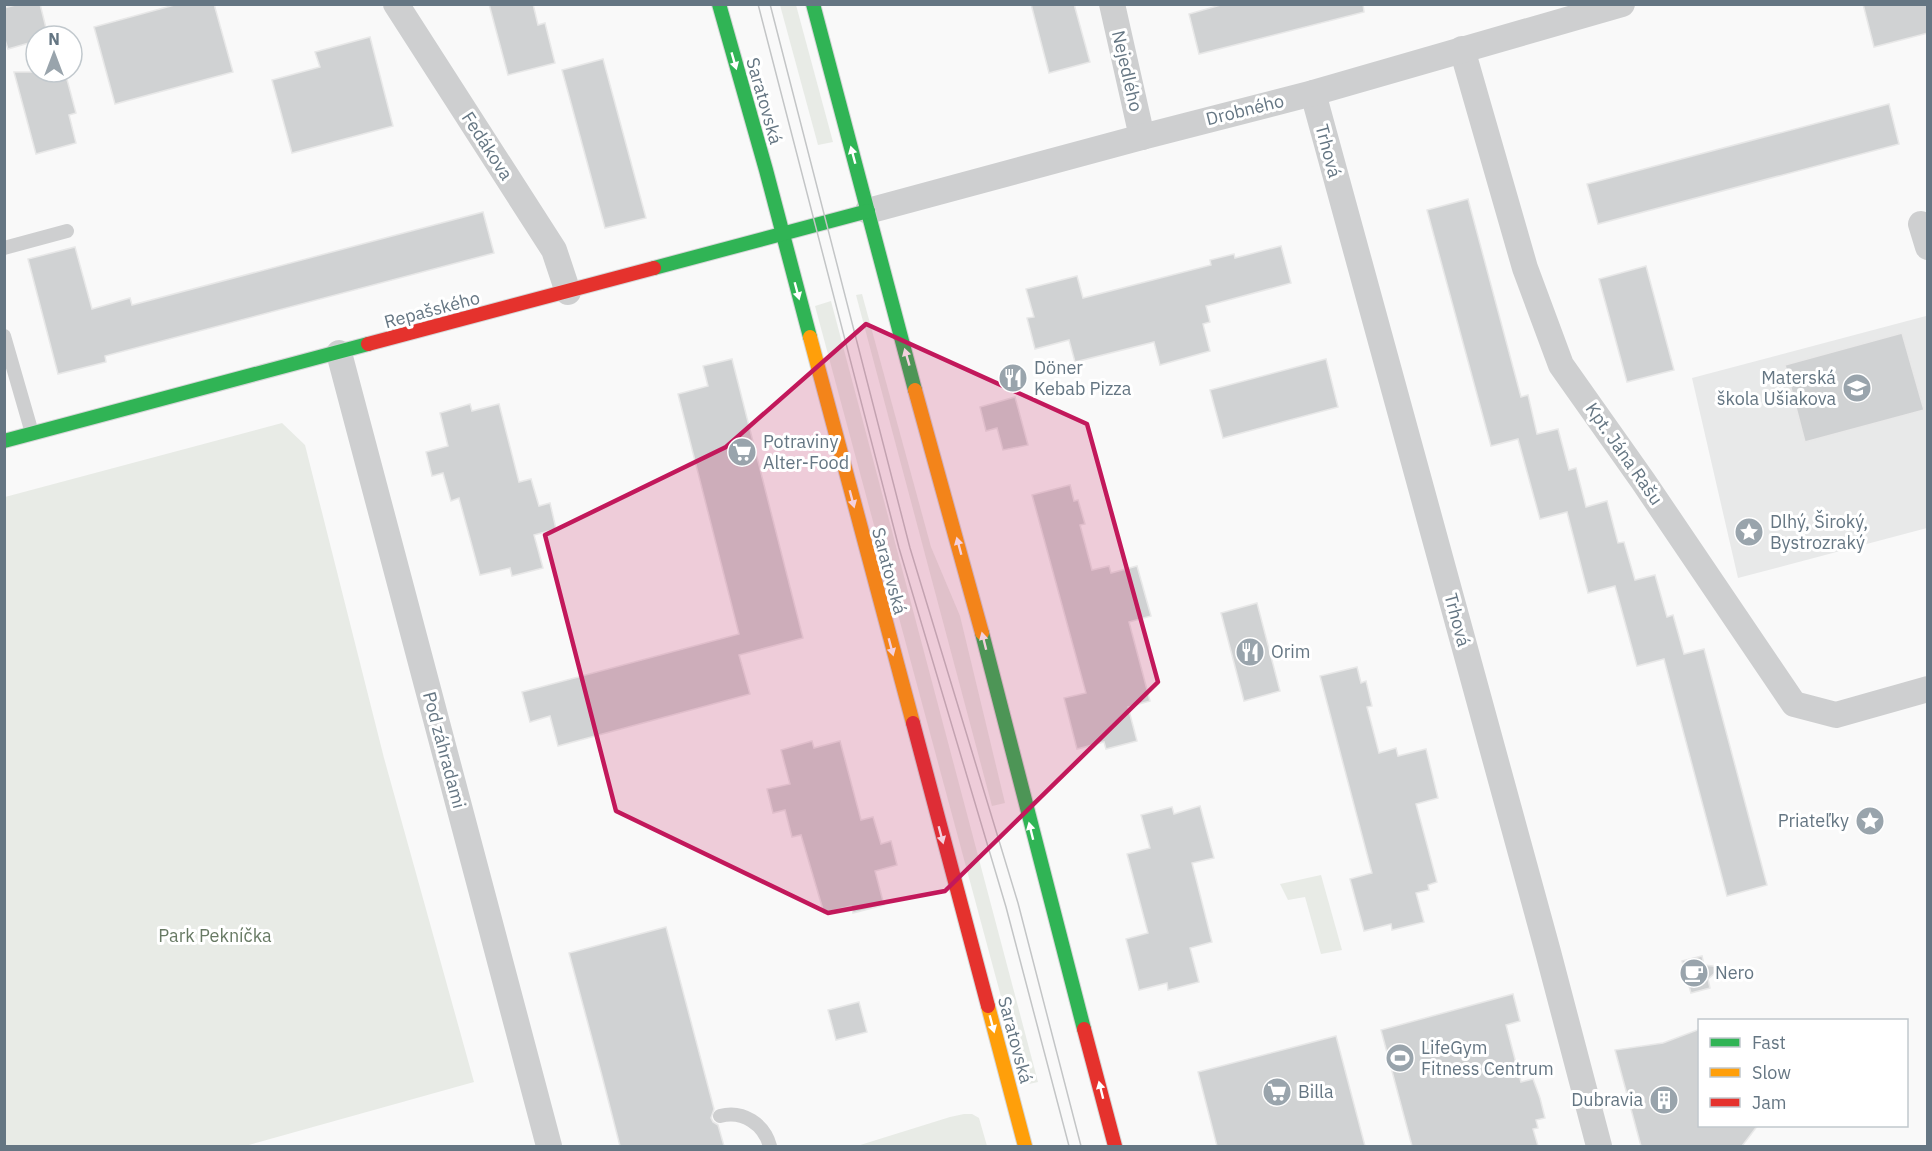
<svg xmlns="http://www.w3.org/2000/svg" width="1932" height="1151" font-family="'IBM Plex Sans',sans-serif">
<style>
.built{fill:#e8e9e9}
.green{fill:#e8ebe6}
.building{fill:#d0d2d3;stroke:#e8e8e8;stroke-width:1.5}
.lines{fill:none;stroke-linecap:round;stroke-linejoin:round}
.fast-casing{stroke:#d5d6d7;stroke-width:16}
.slow-casing{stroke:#d5d6d7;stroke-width:16}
.jam-casing{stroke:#d5d6d7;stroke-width:16}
.lane{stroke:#cecfd0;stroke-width:14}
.street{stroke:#cecfd0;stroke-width:26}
.fast{stroke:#30b455;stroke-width:14}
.slow{stroke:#ff9f0a;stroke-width:14}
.jam{stroke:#e5322d;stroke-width:14}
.tram{stroke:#c3c5c6;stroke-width:1.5}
.oneway{fill:#fff}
.marked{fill:#c2185b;fill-opacity:0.2;stroke:#c2185b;stroke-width:4.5;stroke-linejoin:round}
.labels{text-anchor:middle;stroke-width:6;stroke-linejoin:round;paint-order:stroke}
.street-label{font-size:18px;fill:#657683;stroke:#fff}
.poi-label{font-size:18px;fill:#657683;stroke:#fff;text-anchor:start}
.park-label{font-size:18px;fill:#687a64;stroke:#fff}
</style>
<rect width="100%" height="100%" fill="#f9f9f9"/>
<!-- built -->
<path class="built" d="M1926 316 1928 322 1927 528 1738 578 1692 378Z"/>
<!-- green -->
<g class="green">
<path d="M780 5H796L833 142 818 145Z"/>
<path d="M862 294 931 547 960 616 1005 803 992 806 856 295Z"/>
<path d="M831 301 1038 1082 1029 1084 1024 1082 815 306Z"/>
<path d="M282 423 305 445 384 758 474 1082 245 1146H5V497Z"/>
<path d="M1321 875 1342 950 1321 954 1305 897 1288 900 1280 884Z"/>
<path d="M964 1114H972L979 1118 987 1146H857L950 1117Z"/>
</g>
<!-- building -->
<g class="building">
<path d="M19 4H40L48 36H36V41L8 49 4 37V8Z"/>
<path d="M178 4H214L233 72 115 104 94 27Z"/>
<path d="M489 4H533L538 25 545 23 555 63 508 75Z"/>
<path d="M1031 4H1074L1090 62 1049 73Z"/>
<path d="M1224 4H1363L1364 12 1199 54 1189 14Z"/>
<path d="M1863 4H1928V33L1874 47Z"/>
<path d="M370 37 393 126 292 153 272 80 320 67 315 52Z"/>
<path d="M603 59 646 218 605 228 562 70Z"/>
<path d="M14 72H65L76 113 69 115 76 143 36 154Z"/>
<path d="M1889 104 1899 144 1598 224 1587 184Z"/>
<path d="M1468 199 1521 397 1528 395 1537 434 1558 429 1569 470 1576 468 1586 507 1607 501 1618 543 1624 542 1635 580 1655 575 1667 617 1673 615 1684 654 1704 649 1767 885 1727 896 1664 659 1637 666 1615 586 1588 593 1567 512 1540 519 1518 439 1491 446 1427 210Z"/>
<path d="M483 212 494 253 105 356 106 362 58 374 28 259 75 247 92 309 130 298 132 305Z"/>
<path d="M1281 246 1291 283 1206 306 1210 322 1203 324 1210 351 1160 365 1154 342 1075 362 1069 340 1035 349 1027 318 1034 317 1026 289 1077 276 1083 298 1211 265 1210 260 1234 254 1235 258Z"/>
<path d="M1646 266 1674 370 1627 382 1599 279Z"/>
<path d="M1902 333 1924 410 1805 442 1785 365Z"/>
<path d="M732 359 803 638 739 655 750 694 558 746 550 716 530 722 522 692 739 634 678 394 708 386 703 366Z"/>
<path d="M1326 359 1338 407 1223 438 1210 390Z"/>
<path d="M1015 397 1028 445 1003 450 997 428 986 431 980 407Z"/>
<path d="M470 404 472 411 499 404 519 482 531 479 539 506 550 503 556 529 534 535 543 568 512 576 510 568 480 575 459 498 451 501 443 473 432 476 426 452 448 446 440 413Z"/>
<path d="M1070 485 1074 501 1078 500 1085 524 1080 525 1092 570 1109 566 1111 573 1137 566 1151 616 1129 622 1150 701 1128 707 1137 741 1106 749 1104 742 1077 749 1064 698 1086 693 1032 495Z"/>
<path d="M1257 603 1280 691 1244 701 1221 613Z"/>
<path d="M1357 667 1361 683 1366 681 1372 706 1367 707 1379 753 1396 748 1398 756 1426 749 1438 798 1416 804 1437 882 1428 885 1429 890 1416 893 1424 922 1392 930 1391 924 1364 931 1350 879 1372 873 1320 676Z"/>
<path d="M812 741 814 748 840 741 861 820 873 817 881 844 891 841 897 865 875 871 884 905 853 913 851 906 824 913 801 835 792 837 785 810 773 813 767 789 790 784 781 750Z"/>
<path d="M1200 806 1214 858 1192 863 1212 942 1190 948 1199 982 1168 990 1167 983 1139 990 1126 939 1148 933 1127 854 1150 848 1141 815 1172 807 1174 814Z"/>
<path d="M666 927 714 1109 711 1118 713 1122 718 1125 724 1146H620L601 1072 569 953Z"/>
<path d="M1702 956 1704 965 1722 967 1708 979 1710 988 1691 993 1682 961Z"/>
<path d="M1513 994 1520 1021 1506 1025 1521 1082 1533 1079 1540 1098 1545 1118 1536 1120 1538 1128 1533 1129 1538 1146H1412L1381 1030Z"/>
<path d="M859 1002 867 1032 836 1040 828 1010Z"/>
<path d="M1700 1029V1125H1758L1742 1146H1641L1615 1050 1663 1043Z"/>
<path d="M1336 1036 1365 1146H1217L1198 1072Z"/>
</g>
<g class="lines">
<!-- fast casing -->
<g class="fast-casing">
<g id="fast">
<path d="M719 4 766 170 810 337"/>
<path d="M813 4 915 390"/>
<path d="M654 268 868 211"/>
<path d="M4 441 368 344"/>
<path d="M982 633 1084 1029"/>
</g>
</g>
<!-- slow casing -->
<g class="slow-casing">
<g id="slow">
<path d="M810 337 913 723"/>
<path d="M915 390 982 633"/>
<path d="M988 1006 1025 1146"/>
</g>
</g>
<!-- jam casing -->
<g class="jam-casing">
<g id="jam">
<path d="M368 344 654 268"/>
<path d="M913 723 988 1006"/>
<path d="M1084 1029 1115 1146"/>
</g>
</g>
<!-- lane -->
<g class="lane">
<path d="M4 248 67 231"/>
<path d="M4 336 32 433"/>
<path d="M720 1116C743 1110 764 1124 770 1146"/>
</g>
<!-- street -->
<g class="street">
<path d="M396 4 554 250 568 292"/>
<path d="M1112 4 1142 137"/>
<path d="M1462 49 1525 268 1561 365 1643 481 1794 704 1836 715 1928 689"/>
<path d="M1313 93 1548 952 1599 1146"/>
<path d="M868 211 1142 137 1313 93 1622 4"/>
<path d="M1921 224 1928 247"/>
<path d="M339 353 549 1146"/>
</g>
<!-- fast -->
<use href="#fast" class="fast"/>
<!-- slow -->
<use href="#slow" class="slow"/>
<!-- jam -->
<use href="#jam" class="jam"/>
<!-- tram -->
<g class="tram">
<path d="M758 4 899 548 1006 907 1069 1146"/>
<path d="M770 4 910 548 1018 903 1081 1146"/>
</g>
</g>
<!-- one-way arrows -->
<defs><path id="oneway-solid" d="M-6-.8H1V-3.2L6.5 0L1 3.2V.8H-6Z" transform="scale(1.5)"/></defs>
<g class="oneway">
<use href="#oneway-solid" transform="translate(734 61) rotate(74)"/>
<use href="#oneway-solid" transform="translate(853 155) rotate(-105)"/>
<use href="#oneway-solid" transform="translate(797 291) rotate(75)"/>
<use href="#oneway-solid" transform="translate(907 357) rotate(-106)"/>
<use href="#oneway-solid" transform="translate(852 499) rotate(75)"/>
<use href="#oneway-solid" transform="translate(959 546) rotate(-105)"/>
<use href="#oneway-solid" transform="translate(984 641) rotate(-104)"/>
<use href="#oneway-solid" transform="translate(891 647) rotate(75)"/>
<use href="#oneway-solid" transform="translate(1031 831) rotate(-104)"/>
<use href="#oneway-solid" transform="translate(941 835) rotate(75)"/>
<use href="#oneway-solid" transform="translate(992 1024) rotate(75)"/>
<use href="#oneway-solid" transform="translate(1101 1090) rotate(-104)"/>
</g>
<!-- marked area -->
<path class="marked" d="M866 324 1087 424 1158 682 945 891 828 913 616 811 545 535 726 447Z"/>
<!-- icons -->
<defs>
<g id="restaurant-disc" transform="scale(1.5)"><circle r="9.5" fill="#99a4ac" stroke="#fff"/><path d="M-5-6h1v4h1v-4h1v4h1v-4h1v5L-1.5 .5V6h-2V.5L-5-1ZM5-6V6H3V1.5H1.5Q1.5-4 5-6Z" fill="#fff"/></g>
<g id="school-disc" transform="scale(1.5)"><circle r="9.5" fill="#99a4ac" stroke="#fff"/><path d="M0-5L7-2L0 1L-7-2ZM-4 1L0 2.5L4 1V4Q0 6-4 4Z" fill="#fff"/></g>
<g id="supermarket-disc" transform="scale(1.5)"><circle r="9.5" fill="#99a4ac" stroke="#fff"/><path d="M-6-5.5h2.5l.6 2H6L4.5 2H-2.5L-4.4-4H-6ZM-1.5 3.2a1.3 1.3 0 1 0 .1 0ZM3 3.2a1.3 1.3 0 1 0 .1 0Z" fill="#fff"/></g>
<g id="sight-disc" transform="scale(1.5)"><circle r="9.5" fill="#99a4ac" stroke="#fff"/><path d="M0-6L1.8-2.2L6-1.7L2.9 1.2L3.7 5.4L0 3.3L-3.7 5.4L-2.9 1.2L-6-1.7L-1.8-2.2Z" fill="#fff"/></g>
<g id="cafe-disc" transform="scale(1.5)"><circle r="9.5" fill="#99a4ac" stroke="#fff"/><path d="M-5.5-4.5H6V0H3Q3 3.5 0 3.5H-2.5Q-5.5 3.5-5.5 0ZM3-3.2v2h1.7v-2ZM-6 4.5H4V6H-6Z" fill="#fff"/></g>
<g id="stadium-disc" transform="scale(1.5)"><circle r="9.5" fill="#99a4ac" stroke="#fff"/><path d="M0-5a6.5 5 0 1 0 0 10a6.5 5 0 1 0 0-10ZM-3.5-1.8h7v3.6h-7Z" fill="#fff"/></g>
<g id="building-disc" transform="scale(1.5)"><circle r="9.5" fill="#99a4ac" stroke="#fff"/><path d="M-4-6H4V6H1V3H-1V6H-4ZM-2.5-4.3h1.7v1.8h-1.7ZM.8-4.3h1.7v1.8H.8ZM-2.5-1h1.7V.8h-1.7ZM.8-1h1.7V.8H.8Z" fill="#fff"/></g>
</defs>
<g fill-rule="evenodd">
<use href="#restaurant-disc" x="1013" y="378"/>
<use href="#school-disc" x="1857" y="388"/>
<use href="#supermarket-disc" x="742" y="452"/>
<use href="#sight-disc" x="1749" y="532"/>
<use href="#restaurant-disc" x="1250" y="652"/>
<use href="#sight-disc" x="1870" y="821"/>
<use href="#cafe-disc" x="1694" y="973"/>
<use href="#stadium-disc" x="1400" y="1058"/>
<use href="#supermarket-disc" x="1277" y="1092"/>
<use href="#building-disc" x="1664" y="1100"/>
</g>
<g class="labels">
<!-- street labels -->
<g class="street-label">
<text transform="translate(1127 71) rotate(77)" y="6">Nejedlého</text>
<text transform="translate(764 101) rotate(74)" y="6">Saratovská</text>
<text transform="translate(1245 110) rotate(-14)" y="6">Drobného</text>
<text transform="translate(487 146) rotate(57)" y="6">Fedákova</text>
<text transform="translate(1328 151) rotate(75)" y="6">Trhová</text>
<text transform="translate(432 310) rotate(-15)" y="6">Repašského</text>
<text transform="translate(1624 454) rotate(55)" y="6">Kpt. Jána Rašu</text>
<text transform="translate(889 571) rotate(75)" y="6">Saratovská</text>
<text transform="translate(1457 620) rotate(75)" y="6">Trhová</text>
<text transform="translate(444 750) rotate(75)" y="6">Pod záhradami</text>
<text transform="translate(1015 1040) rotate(75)" y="6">Saratovská</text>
</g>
<!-- poi labels -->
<g class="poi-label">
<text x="1034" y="374">Döner<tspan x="1034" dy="21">Kebab Pizza</tspan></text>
<text x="1836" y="384" text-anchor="end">Materská<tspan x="1836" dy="21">škola Ušiakova</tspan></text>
<text x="763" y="448">Potraviny<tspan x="763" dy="21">Alter-Food</tspan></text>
<text x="1770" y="528">Dlhý, Široký,<tspan x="1770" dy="21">Bystrozraký</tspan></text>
<text x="1271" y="658">Orim</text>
<text x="1849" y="827" text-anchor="end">Priateľky</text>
<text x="1715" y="979">Nero</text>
<text x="1421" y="1054">LifeGym<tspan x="1421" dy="21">Fitness Centrum</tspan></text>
<text x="1298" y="1098">Billa</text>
<text x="1643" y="1106" text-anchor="end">Dubravia</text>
</g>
<!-- park labels -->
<g class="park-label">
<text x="215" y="942">Park Pekníčka</text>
</g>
</g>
<!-- border -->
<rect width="1932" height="1151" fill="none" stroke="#657683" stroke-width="12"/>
<!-- legend -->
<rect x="1698" y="1019" width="210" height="108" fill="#ffffff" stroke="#c1c8cd" stroke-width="1.5"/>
<rect x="1710" y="1038" width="30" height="9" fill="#30b455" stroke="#c1c8cd" stroke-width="1.5"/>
<text x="1752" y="1049" font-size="18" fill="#657683">Fast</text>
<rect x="1710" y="1068" width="30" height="9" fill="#ff9f0a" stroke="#c1c8cd" stroke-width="1.5"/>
<text x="1752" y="1079" font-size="18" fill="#657683">Slow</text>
<rect x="1710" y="1098" width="30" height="9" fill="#e5322d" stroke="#c1c8cd" stroke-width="1.5"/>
<text x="1752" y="1109" font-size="18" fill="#657683">Jam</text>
<!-- north arrow -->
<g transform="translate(54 54)"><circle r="28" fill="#ffffff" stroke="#c1c8cd" stroke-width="1.5"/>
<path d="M0-4.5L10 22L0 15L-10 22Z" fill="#99a4ac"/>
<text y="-9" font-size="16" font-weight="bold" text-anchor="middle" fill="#657683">N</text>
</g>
</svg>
